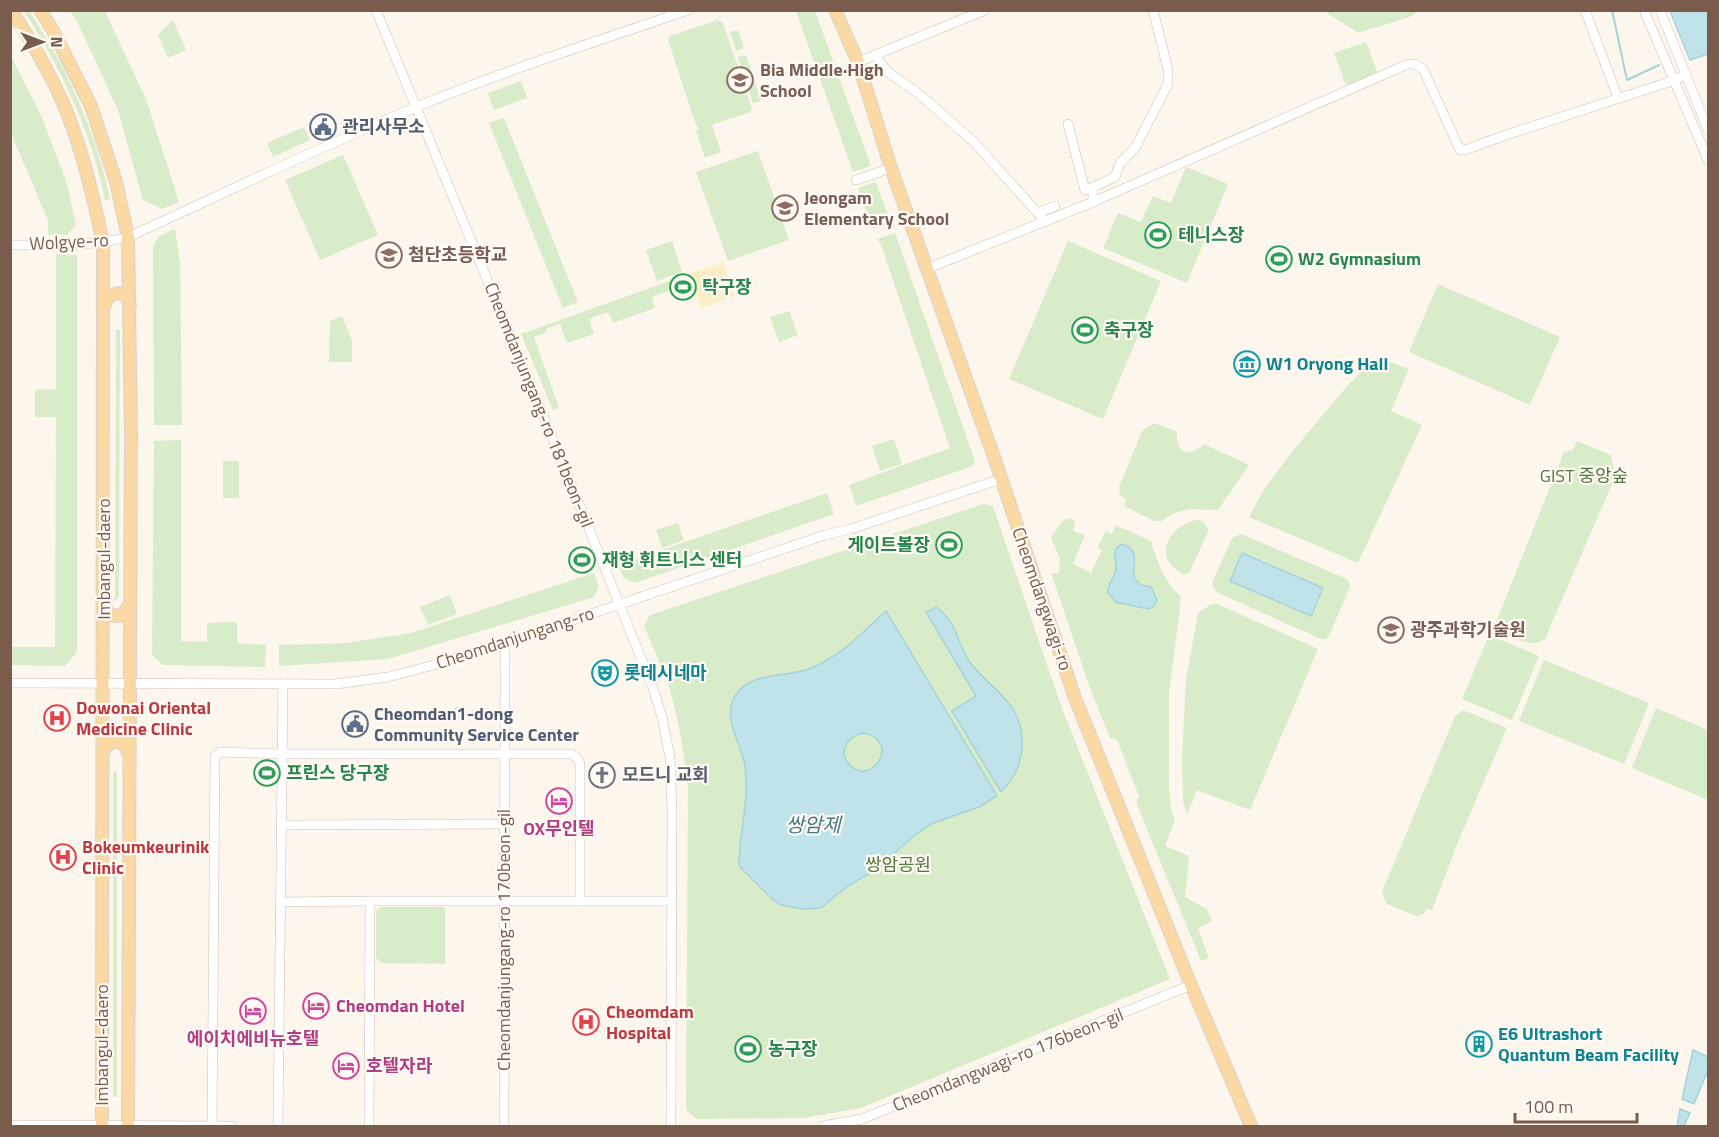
<svg xmlns="http://www.w3.org/2000/svg" width="1719" height="1137" font-family="'Titillium Web','Noto Sans KR',sans-serif">
<style>
.green{fill:#d8ecc9}
.sand{fill:#fcefc7}
.water{fill:#bfe3e8;stroke:#a5d3da;stroke-width:1.5;fill-rule:evenodd}
.lines{fill:none;stroke-linecap:round;stroke-linejoin:round}
.stream{stroke:#a5d3da;stroke-width:2}
.minor-casing{stroke:#d1beb0;stroke-width:10}
.major-casing{stroke:#dad1cd;stroke-width:14}
.minor{stroke:#fff;stroke-width:9}
.major{stroke:#fbd9a5;stroke-width:12}
.labels{text-anchor:middle;stroke-width:4.5;stroke-linejoin:round;paint-order:stroke}
.education-label{font-size:18px;font-weight:bold;fill:#785e54;stroke:#fffaf3;text-anchor:start}
.service-label{font-size:18px;font-weight:bold;fill:#4e5e75;stroke:#fffaf3;text-anchor:start}
.leisure-label{font-size:18px;font-weight:bold;fill:#27864d;stroke:#fffaf3;text-anchor:start}
.street-label{font-size:18px;fill:#7a5c4d;stroke:#fffaf3}
.culture-label{font-size:18px;font-weight:bold;fill:#0d838f;stroke:#fffaf3;text-anchor:start}
.park-label{font-size:18px;fill:#537a41;stroke:#fffaf3}
.health-label{font-size:18px;font-weight:bold;fill:#be3a42;stroke:#fffaf3;text-anchor:start}
.worship-label{font-size:18px;font-weight:bold;fill:#5b616d;stroke:#fffaf3;text-anchor:start}
.hotel-label{font-size:18px;font-weight:bold;fill:#b23c85;stroke:#fffaf3}
.water-label{font-size:20px;font-style:italic;fill:#437c86;stroke:#fffaf3}
</style>
<rect width="100%" height="100%" fill="#fdf6ec"/>
<!-- green -->
<g class="green">
<path d="M24 11H29C67 67 96 133 110 199L105 200C92 133 61 68 24 11Z"/>
<path d="M70 11H105L147 102 179 202 162 209 143 200 118 110 77 21Z"/>
<path d="M796 11H815L871 166 853 172Z"/>
<path d="M1324 11H1419L1410 17 1358 33Z"/>
<path d="M173 20 186 50 168 58 158 35Z"/>
<path d="M718 20 723 23 752 109 750 112 712 125 721 152 705 158 696 130 700 129 696 125 668 40 670 36Z"/>
<path d="M738 30 744 48 736 51 730 32Z"/>
<path d="M1366 42 1378 74 1346 85 1334 53Z"/>
<path d="M746 55 752 73 744 76 738 57Z"/>
<path d="M11 56 41 115 67 184 76 225 67 235H48V220L11 133Z"/>
<path d="M521 81 527 98 494 110 488 93Z"/>
<path d="M755 82 761 101 753 103 747 85Z"/>
<path d="M504 118 578 302 563 308 489 123Z"/>
<path d="M304 127 310 140 273 157 267 143Z"/>
<path d="M758 151 789 240 728 261 696 172Z"/>
<path d="M343 155 378 235 320 260 285 180Z"/>
<path d="M1186 167 1228 184 1187 283 1103 248 1118 213 1141 222 1153 196 1171 203Z"/>
<path d="M876 182 891 223 873 229 858 188Z"/>
<path d="M175 229 180 262 182 425H154L153 246 159 236Z"/>
<path d="M895 233 975 461 973 466 856 506 849 485 950 448 881 245 877 239Z"/>
<path d="M672 241 682 272 657 281 646 250Z"/>
<path d="M1068 241 1161 281 1103 419 1009 379Z"/>
<path d="M56 254 77 255V652L65 666 11 665V647H55L56 417H35V390L56 389Z"/>
<path d="M689 274 691 279 671 287V290L652 297 655 308 613 323 608 312 589 319 594 334 567 343 560 324 546 329 547 332 534 337 559 408 553 410 521 334Z"/>
<path d="M1438 284 1560 337 1530 405 1409 352Z"/>
<path d="M789 311 798 335 779 342 770 317Z"/>
<path d="M342 316 352 340V362H329L330 321Z"/>
<path d="M114 330H120L119 597 112 601 115 597 116 331Z"/>
<path d="M1385 360 1409 369 1391 411 1422 425 1358 563 1249 517 1263 491 1291 453 1348 385 1369 365Z"/>
<path d="M1154 423 1177 432C1175 453 1190 458 1204 444L1249 465 1218 510 1190 509 1174 513 1162 521H1154L1124 506 1126 500 1120 494 1119 487 1142 431Z"/>
<path d="M894 439 902 464 880 471 872 446Z"/>
<path d="M181 440V641L207 642V623L237 622V643L266 645 265 667 163 665 152 655 154 441Z"/>
<path d="M1577 441 1611 455 1615 477 1545 639C1531 649 1516 638 1502 632L1497 620 1564 452 1573 450Z"/>
<path d="M239 461V498H223V461Z"/>
<path d="M827 493 834 514 635 583 623 577 618 565Z"/>
<path d="M983 504 993 506 1060 703 1170 979 861 1108 803 1118 697 1119 688 1112 686 1107 688 788C684 754 679 720 669 687 662 666 652 646 644 626L650 615Z"/>
<path d="M1070 518 1075 521 1073 531 1085 535 1073 564 1091 573 1102 550 1097 548 1106 531 1112 534 1116 525 1151 541C1158 564 1163 579 1180 596V609L1169 692V791L1171 810 1175 819 1165 846 1189 856 1185 897 1207 909 1212 922 1198 928 1209 958 1201 961 1136 802 1139 796 1117 740 1110 738 1091 691 1051 573H1059L1060 559 1051 537 1064 520Z"/>
<path d="M1196 520 1203 521 1209 530 1189 573 1183 575C1178 571 1173 568 1169 562 1158 543 1179 523 1196 520Z"/>
<path d="M678 523 684 540 662 548 656 530Z"/>
<path d="M1241 534 1347 579 1350 586 1330 634 1326 639H1321L1216 592 1212 583 1232 538Z"/>
<path d="M594 573 599 586 594 597 388 659 279 666V645L346 643 411 633Z"/>
<path d="M450 595 457 614 428 625 420 607Z"/>
<path d="M1217 604 1318 649 1250 810 1197 790 1187 814 1183 801 1182 758 1186 679 1198 613 1210 605Z"/>
<path d="M1489 635 1539 656 1512 720 1462 699Z"/>
<path d="M1544 660 1649 703 1624 764 1519 721Z"/>
<path d="M464 705 466 718 419 719Z"/>
<path d="M1656 708 1708 730V800L1632 768Z"/>
<path d="M1463 710 1507 728 1460 837 1432 910 1427 909 1424 914 1417 916 1387 904 1382 892 1455 716Z"/>
<path d="M115 771 117 773V1097H113V773Z"/>
<path d="M380 907H445V964L381 963 376 958V912Z"/>
</g>
<!-- sand -->
<path class="sand" d="M723 262 735 296 701 308 689 274Z"/>
<!-- water -->
<g class="water">
<path d="M1670 11H1708V54L1690 60Z"/>
<path d="M1123 544C1141 551 1132 564 1134 578L1141 585 1151 587 1157 600 1153 607 1148 609 1116 602 1108 593C1107 582 1115 578 1116 569 1117 558 1109 550 1123 544Z"/>
<path d="M1242 553 1323 588 1311 616 1230 581Z"/>
<path d="M936 607C958 623 956 641 969 661 980 676 995 687 1007 701 1030 728 1026 768 1001 792L952 711 976 696 926 612Z"/>
<path d="M886 611 997 796 979 807 931 824 910 839 879 868 846 887 821 908 803 909 781 905 773 900 739 866C739 833 750 799 745 766 741 742 722 721 735 696 749 672 783 677 806 670 839 658 861 634 886 611ZM864 733C903 742 869 790 848 763 838 749 850 735 864 733Z"/>
<path d="M1693 1050 1708 1057V1070L1694 1104 1682 1099Z"/>
<path d="M1680 1109 1690 1113 1684 1126H1677Z"/>
</g>
<g class="lines">
<!-- stream -->
<path class="stream" d="M1612 10 1627 80 1659 65"/>
<!-- minor casing -->
<g class="minor-casing">
<g id="minor">
<path d="M376 10 557 449 653 688 662 717 670 758 672 811 671 1126"/>
<path d="M1585 10 1618 98"/>
<path d="M1644 10 1708 160"/>
<path d="M1660 10 1708 130"/>
<path d="M875 56 888 72 919 94 974 142 1045 221"/>
<path d="M858 62 985 10"/>
<path d="M1068 124 1085 190 1093 187"/>
<path d="M856 180 891 168"/>
<path d="M1093 202V187L1115 177 1120 163 1135 148 1168 84V70L1153 10"/>
<path d="M1038 213 1055 206"/>
<path d="M10 245C51 245 89 247 128 237 223 194 317 148 414 108 503 71 596 42 688 10"/>
<path d="M926 269 1093 202 1408 64H1414L1423 69 1460 150H1465L1503 136 1675 80 1686 74"/>
<path d="M10 683 336 684 388 677 434 665 505 643 825 535 851 529 1001 479"/>
<path d="M282 825 504 824"/>
<path d="M281 902 370 901H672"/>
<path d="M10 1125 231 1126"/>
<path d="M212 1126 215 756 221 752 282 754H571L577 758 580 764V901"/>
<path d="M278 1126 283 684"/>
<path d="M369 1126 370 901"/>
<path d="M504 1126 505 643"/>
<path d="M823 1126 862 1119 1191 985"/>
</g>
</g>
<!-- major casing -->
<g class="major-casing">
<g id="major">
<path d="M11 10C32 42 54 80 68 115 84 156 94 200 103 243L102 1126"/>
<path d="M40 10 52 29 91 106 116 182 128 237 131 433 128 1126"/>
<path d="M835 10 858 62 891 168 994 457 1075 698 1191 985 1251 1126"/>
<path d="M105 305 107 297 118 293 126 296 130 306"/>
<path d="M104 603 108 613 115 616 123 615 129 605"/>
<path d="M103 754 106 745 117 741 124 744 128 753"/>
</g>
</g>
<!-- minor -->
<use href="#minor" class="minor"/>
<!-- major -->
<use href="#major" class="major"/>
</g>
<!-- icons -->
<defs>
<g id="school-ring" transform="scale(1.35)"><circle r="9.5" fill="#fffaf3" stroke="#8d6e63" stroke-width="1.5"/><path d="M0-5L7-2L0 1L-7-2ZM-4 1L0 2.5L4 1V4Q0 6-4 4Z" fill="#8d6e63"/></g>
<g id="civic-ring" transform="scale(1.35)"><circle r="9.5" fill="#fffaf3" stroke="#5c6f8a" stroke-width="1.5"/><path d="M-.6-6.5H3V-4.5H.6V-3L4-1V1h2V6H-6V1h2V-1L-.6-3ZM-1.2 2.5V6h2.4V2.5Z" fill="#5c6f8a"/></g>
<g id="stadium-ring" transform="scale(1.35)"><circle r="9.5" fill="#fffaf3" stroke="#2e9e5b" stroke-width="1.5"/><path d="M0-5a6.5 5 0 1 0 0 10a6.5 5 0 1 0 0-10ZM-3.5-1.8h7v3.6h-7Z" fill="#2e9e5b"/></g>
<g id="museum-ring" transform="scale(1.35)"><circle r="9.5" fill="#fffaf3" stroke="#0f9aa8" stroke-width="1.5"/><path d="M0-6L6-3V-2H-6V-3ZM-5-1h2V3h-2ZM-1-1h2V3h-2ZM3-1h2V3H3ZM-6 4H6V6H-6Z" fill="#0f9aa8"/></g>
<g id="university-ring" transform="scale(1.35)"><circle r="9.5" fill="#fffaf3" stroke="#8d6e63" stroke-width="1.5"/><path d="M0-5L7-2L0 1L-7-2ZM-4 1L0 2.5L4 1V4Q0 6-4 4Z" fill="#8d6e63"/></g>
<g id="theatre-ring" transform="scale(1.35)"><circle r="9.5" fill="#fffaf3" stroke="#0f9aa8" stroke-width="1.5"/><path d="M-5-5.5Q0-4 5-5.5V0Q5 5 0 6Q-5 5-5 0ZM-3.3-2.5H-1v1.5H-3.3ZM1-2.5H3.3v1.5H1ZM-2.8 1Q0 5.5 2.8 1Z" fill="#0f9aa8"/></g>
<g id="hospital-ring" transform="scale(1.35)"><circle r="9.5" fill="#fffaf3" stroke="#e0444e" stroke-width="1.5"/><path d="M-5-5h3v3.5h4V-5h3V5h-3V1.5h-4V5h-3Z" fill="#e0444e"/></g>
<g id="church-ring" transform="scale(1.35)"><circle r="9.5" fill="#fffaf3" stroke="#6b7280" stroke-width="1.5"/><path d="M-1.2-6h2.4v3.5h3.3v2.4h-3.3V6h-2.4V-.1h-3.3v-2.4h3.3Z" fill="#6b7280"/></g>
<g id="hotel-ring" transform="scale(1.35)"><circle r="9.5" fill="#fffaf3" stroke="#d1479c" stroke-width="1.5"/><path d="M-6-4.5h1.5V1H6V5H4.5V3h-9V5H-6ZM-4 0a1.8 1.8 0 1 1 3.6 0ZM.5 0V-2.5h3Q6-2.5 6 0Z" fill="#d1479c"/></g>
<g id="building-ring" transform="scale(1.35)"><circle r="9.5" fill="#fffaf3" stroke="#0f9aa8" stroke-width="1.5"/><path d="M-4-6H4V6H1V3H-1V6H-4ZM-2.5-4.3h1.7v1.8h-1.7ZM.8-4.3h1.7v1.8H.8ZM-2.5-1h1.7V.8h-1.7ZM.8-1h1.7V.8H.8Z" fill="#0f9aa8"/></g>
</defs>
<g fill-rule="evenodd">
<use href="#school-ring" x="740" y="80"/>
<use href="#civic-ring" x="323" y="127"/>
<use href="#school-ring" x="785" y="208"/>
<use href="#stadium-ring" x="1158" y="235"/>
<use href="#school-ring" x="389" y="255"/>
<use href="#stadium-ring" x="1279" y="259"/>
<use href="#stadium-ring" x="683" y="287"/>
<use href="#stadium-ring" x="1085" y="330"/>
<use href="#museum-ring" x="1247" y="364"/>
<use href="#stadium-ring" x="949" y="545"/>
<use href="#stadium-ring" x="582" y="560"/>
<use href="#university-ring" x="1391" y="630"/>
<use href="#theatre-ring" x="605" y="673"/>
<use href="#hospital-ring" x="57" y="718"/>
<use href="#civic-ring" x="355" y="724"/>
<use href="#stadium-ring" x="267" y="773"/>
<use href="#church-ring" x="602" y="775"/>
<use href="#hotel-ring" x="559" y="801"/>
<use href="#hospital-ring" x="63" y="857"/>
<use href="#hotel-ring" x="316" y="1006"/>
<use href="#hotel-ring" x="253" y="1011"/>
<use href="#hospital-ring" x="586" y="1022"/>
<use href="#building-ring" x="1479" y="1044"/>
<use href="#stadium-ring" x="748" y="1049"/>
<use href="#hotel-ring" x="346" y="1066"/>
</g>
<g class="labels">
<!-- education labels -->
<g class="education-label">
<text x="760" y="76">Bia Middle·High<tspan x="760" dy="21">School</tspan></text>
<text x="804" y="204">Jeongam<tspan x="804" dy="21">Elementary School</tspan></text>
<text x="408" y="261">첨단초등학교</text>
<text x="1410" y="636">광주과학기술원</text>
</g>
<!-- service labels -->
<g class="service-label">
<text x="342" y="133">관리사무소</text>
<text x="374" y="720">Cheomdan1-dong<tspan x="374" dy="21">Community Service Center</tspan></text>
</g>
<!-- leisure labels -->
<g class="leisure-label">
<text x="1178" y="241">테니스장</text>
<text x="1298" y="265">W2 Gymnasium</text>
<text x="702" y="293">탁구장</text>
<text x="1104" y="336">축구장</text>
<text x="930" y="551" text-anchor="end">게이트볼장</text>
<text x="602" y="566">재형 휘트니스 센터</text>
<text x="286" y="779">프린스 당구장</text>
<text x="768" y="1055">농구장</text>
</g>
<!-- street labels -->
<g class="street-label">
<text transform="translate(69 242) rotate(-3)" y="6">Wolgye-ro</text>
<text transform="translate(539 405) rotate(68)" y="6">Cheomdanjungang-ro 181beon-gil</text>
<text transform="translate(104 559) rotate(-90)" y="6">Imbangul-daero</text>
<text transform="translate(1042 599) rotate(71)" y="6">Cheomdangwagi-ro</text>
<text transform="translate(515 638) rotate(-18)" y="6">Cheomdanjungang-ro</text>
<text transform="translate(504 940) rotate(-90)" y="6">Cheomdanjungang-ro 170beon-gil</text>
<text transform="translate(102 1045) rotate(-90)" y="6">Imbangul-daero</text>
<text transform="translate(1008 1060) rotate(-22)" y="6">Cheomdangwagi-ro 176beon-gil</text>
</g>
<!-- culture labels -->
<g class="culture-label">
<text x="1266" y="370">W1 Oryong Hall</text>
<text x="624" y="679">롯데시네마</text>
<text x="1498" y="1040">E6 Ultrashort<tspan x="1498" dy="21">Quantum Beam Facility</tspan></text>
</g>
<!-- park labels -->
<g class="park-label">
<text x="1584" y="482">GIST 중앙숲</text>
<text x="898" y="871">쌍암공원</text>
</g>
<!-- health labels -->
<g class="health-label">
<text x="76" y="714">Dowonai Oriental<tspan x="76" dy="21">Medicine Clinic</tspan></text>
<text x="82" y="853">Bokeumkeurinik<tspan x="82" dy="21">Clinic</tspan></text>
<text x="606" y="1018">Cheomdam<tspan x="606" dy="21">Hospital</tspan></text>
</g>
<!-- worship labels -->
<g class="worship-label">
<text x="622" y="781">모드니 교회</text>
</g>
<!-- hotel labels -->
<g class="hotel-label">
<text x="559" y="835">OX무인텔</text>
<text x="336" y="1012" text-anchor="start">Cheomdan Hotel</text>
<text x="253" y="1045">에이치에비뉴호텔</text>
<text x="366" y="1072" text-anchor="start">호텔자라</text>
</g>
<!-- water labels -->
<g class="water-label">
<text x="813" y="832">쌍암제</text>
</g>
</g>
<!-- border -->
<rect width="1719" height="1137" fill="none" stroke="#7a5c4d" stroke-width="24"/>
<!-- north arrow -->
<g transform="translate(42 42) rotate(90)" stroke="#fffaf3" stroke-width="4.5" paint-order="stroke">
<path d="M0-4.5L10 22L0 15L-10 22Z" fill="#7a5c4d"/>
<text y="-9" font-size="16" font-weight="bold" text-anchor="middle" fill="#7a5c4d">N</text>
</g>
<!-- scale -->
<path d="M1515 1113v9h122v-9" fill="none" stroke="#7a5c4d" stroke-width="3"/>
<text x="1524" y="1113" font-size="18" fill="#7a5c4d" stroke="#fffaf3" stroke-width="4.5" paint-order="stroke">100 m</text>
</svg>
